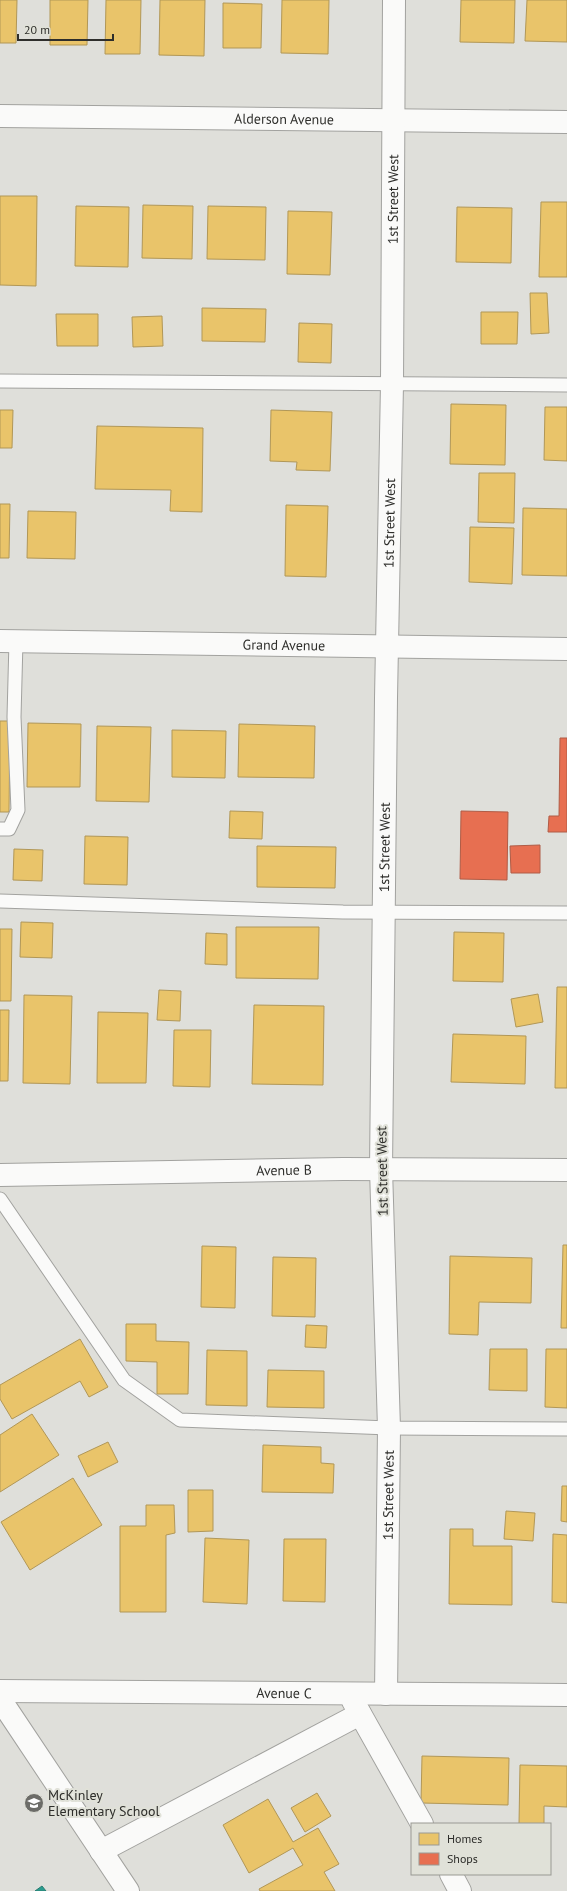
<svg xmlns="http://www.w3.org/2000/svg" width="567" height="1891" font-family="'PT Sans',sans-serif">
<style>
.homes{fill:#e9c46a;stroke:#b19757}
.shops{fill:#e76f51;stroke:#b05c46}
.schools{fill:#2a9d8f;stroke:#2b7c71}
.lines{fill:none;stroke-linecap:round;stroke-linejoin:round}
.lane-casing{stroke:#a2a29f;stroke-width:15}
.street-casing{stroke:#a2a29f;stroke-width:24}
.primary-casing{stroke:#a2a29f;stroke-width:24}
.lane{stroke:#fafaf9;stroke-width:13}
.street{stroke:#fafaf9;stroke-width:22}
.primary{stroke:#fafaf9;stroke-width:22}
.labels{text-anchor:middle;stroke-width:4;stroke-linejoin:round;paint-order:stroke}
.street-label{font-size:14px;fill:#2e2e2b;stroke:#e0e1d8}
.poi-label{font-size:14px;fill:#2e2e2b;stroke:#e0e1d8;text-anchor:start}
</style>
<rect width="100%" height="100%" fill="#dfdfda"/>
<!-- homes -->
<g class="homes">
<path d="M0 0H17L16 43H0Z"/>
<path d="M50 0H88L87 45H50Z"/>
<path d="M106 0H141L140 54H105Z"/>
<path d="M160 0H205L204 56 159 55Z"/>
<path d="M282 0H329L328 54 281 53Z"/>
<path d="M461 0H515L514 43 460 42Z"/>
<path d="M527 0H567V42L525 41Z"/>
<path d="M223 3 262 4 261 48H223Z"/>
<path d="M0 196H37L36 286 0 285Z"/>
<path d="M541 202H567V277H539Z"/>
<path d="M143 205 193 206 192 259 142 258Z"/>
<path d="M76 206 129 207 128 267 75 266Z"/>
<path d="M208 206 266 207 265 260 207 259Z"/>
<path d="M457 207 512 208 511 263 456 262Z"/>
<path d="M288 211 332 212 330 275 287 274Z"/>
<path d="M530 293H547L549 333 531 334Z"/>
<path d="M202 308 266 309 265 342 202 341Z"/>
<path d="M481 312H518L517 344H481Z"/>
<path d="M56 314H98V346H57Z"/>
<path d="M162 316 163 346 133 347 132 317Z"/>
<path d="M299 323 332 324 331 363 298 362Z"/>
<path d="M451 404 506 405 505 465 450 464Z"/>
<path d="M545 407H567V461L544 460Z"/>
<path d="M0 410H13L12 448H0Z"/>
<path d="M271 410 332 412 330 471 296 470 297 462 270 461Z"/>
<path d="M97 426 203 428 202 512 170 511 171 490 95 489Z"/>
<path d="M479 473H515L514 523 478 522Z"/>
<path d="M0 504H10L9 558H0Z"/>
<path d="M286 505 328 506 326 577 285 576Z"/>
<path d="M523 508 567 509V576L522 575Z"/>
<path d="M28 511 76 512 75 559 27 558Z"/>
<path d="M470 527 514 528 512 584 469 582Z"/>
<path d="M0 721H10L9 812H0Z"/>
<path d="M28 723 81 724 80 787H27Z"/>
<path d="M239 724 315 726 314 778 238 777Z"/>
<path d="M97 726 151 727 149 802 96 801Z"/>
<path d="M172 730 226 731 225 778 172 777Z"/>
<path d="M230 811 263 812 262 839 229 838Z"/>
<path d="M85 836 128 837 127 885 84 884Z"/>
<path d="M257 846 336 847 335 888 257 887Z"/>
<path d="M14 849 43 850 42 881 13 880Z"/>
<path d="M21 922 53 923 52 958 20 957Z"/>
<path d="M236 927H319L318 979 236 978Z"/>
<path d="M0 929H12L11 1001H0Z"/>
<path d="M454 932 504 933 503 982 453 981Z"/>
<path d="M206 933 227 934V965L205 964Z"/>
<path d="M557 987H567V1088H555Z"/>
<path d="M159 990 181 991 180 1021 157 1020Z"/>
<path d="M538 994 543 1022 516 1027 511 999Z"/>
<path d="M24 995 72 996 70 1084 23 1083Z"/>
<path d="M254 1005 324 1006 323 1085 252 1084Z"/>
<path d="M0 1010H9L8 1081H0Z"/>
<path d="M98 1012 148 1013 146 1083H97Z"/>
<path d="M174 1030H211L210 1087 173 1086Z"/>
<path d="M453 1034 526 1036 525 1084 451 1082Z"/>
<path d="M563 1245H567V1328H561Z"/>
<path d="M202 1246 236 1247 235 1308 201 1307Z"/>
<path d="M450 1256 532 1258 531 1303 479 1302 478 1335 449 1334Z"/>
<path d="M273 1257 316 1258 315 1317 272 1316Z"/>
<path d="M126 1324H156V1341L189 1342 188 1394H157V1362L126 1361Z"/>
<path d="M306 1325 327 1326 326 1348 305 1347Z"/>
<path d="M80 1339 108 1387 89 1397 80 1381 12 1419 0 1399V1385Z"/>
<path d="M490 1349H527V1391L489 1390Z"/>
<path d="M546 1349H567V1408L545 1407Z"/>
<path d="M207 1350 247 1351V1406L206 1405Z"/>
<path d="M268 1370 324 1371V1408L267 1407Z"/>
<path d="M32 1414 59 1455 0 1492V1435Z"/>
<path d="M108 1442 118 1462 88 1477 78 1456Z"/>
<path d="M263 1445 321 1447V1463L334 1464 333 1493 262 1492Z"/>
<path d="M73 1478 102 1525 30 1570 1 1522Z"/>
<path d="M562 1486H567V1522L561 1521Z"/>
<path d="M188 1490H213V1531L188 1532Z"/>
<path d="M146 1505H174L175 1533 166 1535V1612H120V1526H146Z"/>
<path d="M506 1511 535 1513 533 1541 504 1539Z"/>
<path d="M450 1529H473V1546H512V1605L449 1604Z"/>
<path d="M553 1534 567 1535V1603L552 1602Z"/>
<path d="M205 1538 249 1540 247 1604 203 1602Z"/>
<path d="M284 1539H326L325 1602 283 1601Z"/>
<path d="M422 1756 509 1758 508 1805 421 1803Z"/>
<path d="M520 1765 567 1766V1807L544 1806V1824H519Z"/>
<path d="M317 1793 331 1816 305 1832 291 1808Z"/>
<path d="M268 1799 293 1842 318 1828 339 1864 324 1872 335 1891H260L259 1889 303 1865 293 1848 249 1873 223 1825Z"/>
</g>
<!-- shops -->
<g class="shops">
<path d="M560 738H567V832H548L549 816H559Z"/>
<path d="M461 811 508 812 507 880 460 879Z"/>
<path d="M540 845V873H511L510 846Z"/>
</g>
<!-- schools -->
<path class="schools" d="M42 1886 46 1891H35Z"/>
<g class="lines">
<!-- lane casing -->
<g class="lane-casing">
<g id="lane">
<path d="M0 381 567 385"/>
<path d="M0 829H9L18 810 14 717 16 641"/>
<path d="M0 901 343 912 567 913"/>
<path d="M0 1199 124 1380 180 1420 389 1428 567 1429"/>
</g>
</g>
<!-- street casing -->
<g class="street-casing">
<g id="street">
<path id="s1" d="M0 116 567 122"/>
<path id="s2" d="M0 1175 343 1169 567 1170"/>
<path id="s3" d="M0 1691 567 1695"/>
<path id="s4" d="M386 1694 389 1428 381 1169 386 698 392 384 394 0"/>
<path d="M0 1699 128 1891"/>
<path d="M353 1701 422 1824"/>
<path d="M101 1851 360 1714"/>
<path d="M451 1874 460 1891"/>
</g>
</g>
<!-- primary casing -->
<g class="primary-casing">
<g id="primary">
<path id="s5" d="M0 641 567 649"/>
</g>
</g>
<!-- lane -->
<use href="#lane" class="lane"/>
<!-- street -->
<use href="#street" class="street"/>
<!-- primary -->
<use href="#primary" class="primary"/>
</g>
<!-- icons -->
<defs>
<g id="school-disc" transform="scale(1)"><circle r="9.5" fill="#6c6c68" stroke="#e0e1d8"/><path d="M0-5L7-2L0 1L-7-2ZM-4 1L0 2.5L4 1V4Q0 6-4 4Z" fill="#fff"/></g>
</defs>
<g fill-rule="evenodd">
<use href="#school-disc" x="34" y="1803"/>
</g>
<g class="labels">
<!-- street labels -->
<g class="street-label">
<text dy="5" stroke="none"><textPath href="#s1" startOffset="284">Alderson Avenue</textPath></text>
<text dy="5" stroke="none"><textPath href="#s4" startOffset="1495">1st Street West</textPath></text>
<text dy="5" stroke="none"><textPath href="#s4" startOffset="1171">1st Street West</textPath></text>
<text dy="5" stroke="none"><textPath href="#s5" startOffset="284">Grand Avenue</textPath></text>
<text dy="5" stroke="none"><textPath href="#s4" startOffset="847">1st Street West</textPath></text>
<text dy="5" stroke="none"><textPath href="#s2" startOffset="284">Avenue B</textPath></text>
<text transform="translate(382 1171) rotate(-91)" y="5">1st Street West</text>
<text dy="5" stroke="none"><textPath href="#s4" startOffset="199">1st Street West</textPath></text>
<text dy="5" stroke="none"><textPath href="#s3" startOffset="284">Avenue C</textPath></text>
</g>
<!-- poi labels -->
<g class="poi-label">
<text x="48" y="1800">McKinley<tspan x="48" dy="16">Elementary School</tspan></text>
</g>
</g>
<!-- legend -->
<rect x="411" y="1823" width="140" height="52" fill="#e0e1d8" stroke="#999993"/>
<rect x="419" y="1833" width="20" height="12" fill="#e9c46a" stroke="#999993"/>
<text x="447" y="1843" font-size="12" fill="#2e2e2b">Homes</text>
<rect x="419" y="1853" width="20" height="12" fill="#e76f51" stroke="#999993"/>
<text x="447" y="1863" font-size="12" fill="#2e2e2b">Shops</text>
<!-- scale -->
<path d="M18 34v6h95v-6" fill="none" stroke="#2e2e2b" stroke-width="2"/>
<text x="24" y="34" font-size="12" fill="#2e2e2b" stroke="#e0e1d8" stroke-width="3" paint-order="stroke">20 m</text>
</svg>
